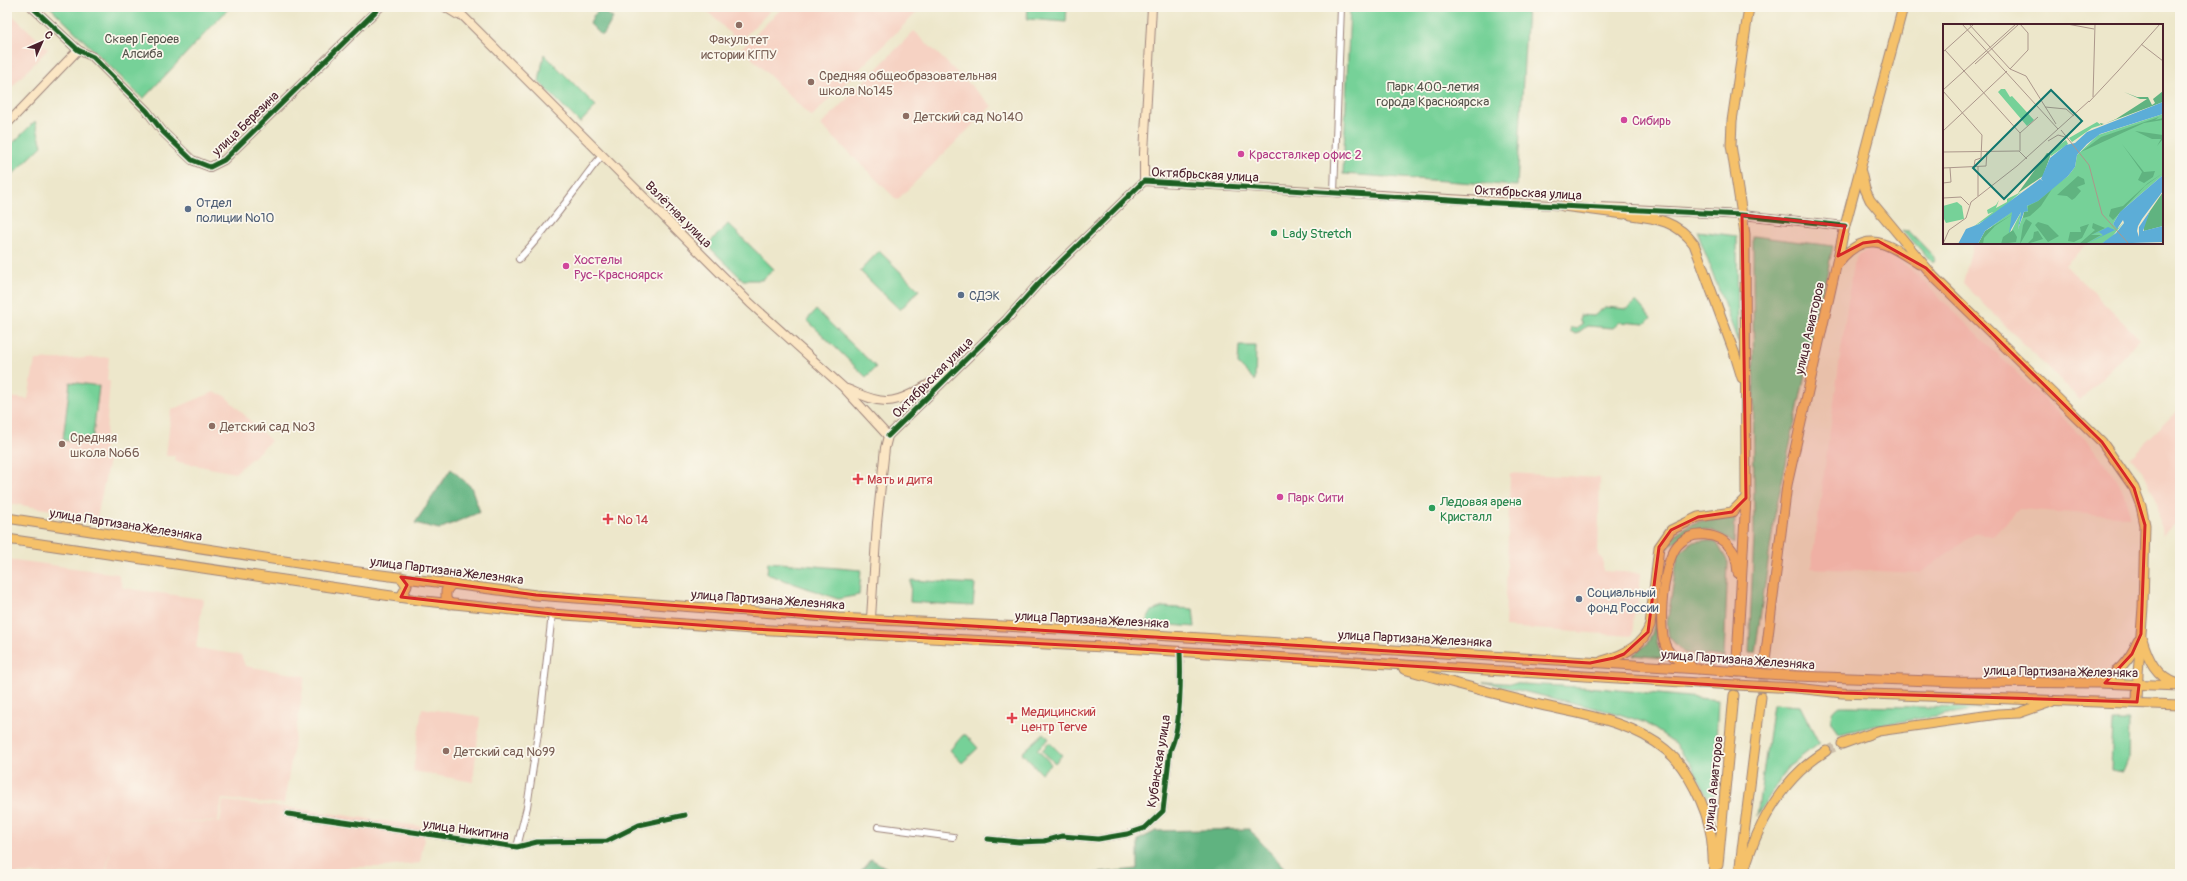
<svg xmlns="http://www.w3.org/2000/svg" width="2187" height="881" font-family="Pangolin,sans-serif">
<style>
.built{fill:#f6d2c3}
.green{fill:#76d198;stroke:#607862}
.forest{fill:#60b380;stroke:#556956}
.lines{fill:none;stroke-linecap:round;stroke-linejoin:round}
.primary-tunnel{stroke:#ccbfab;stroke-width:9;stroke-dasharray:9 4.5;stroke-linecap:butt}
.street-casing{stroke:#9c837b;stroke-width:8}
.secondary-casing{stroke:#9c837b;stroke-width:10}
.primary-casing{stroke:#9c837b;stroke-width:11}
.street{stroke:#fff;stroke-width:6}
.secondary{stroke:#fbe6c4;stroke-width:8}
.primary{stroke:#f5c16b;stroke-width:9}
.primary-bridge-casing{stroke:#9c837b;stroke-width:11;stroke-linecap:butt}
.primary-bridge{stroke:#f5c16b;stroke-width:9}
.cycleway-casing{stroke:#fbf7ec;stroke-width:8}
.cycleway{stroke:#1b5e20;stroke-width:5}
.marked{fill:#d62828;fill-opacity:0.2;stroke:#d62828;stroke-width:3;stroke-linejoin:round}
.education-dot{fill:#8d6e63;stroke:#fbf7ec;stroke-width:1.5}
.hotel-dot{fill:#d1479c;stroke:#fbf7ec;stroke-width:1.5}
.service-dot{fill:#5c6f8a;stroke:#fbf7ec;stroke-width:1.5}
.leisure-dot{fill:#2e9e5b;stroke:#fbf7ec;stroke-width:1.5}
.health-dot{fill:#e0444e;stroke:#fbf7ec;stroke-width:1.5}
.labels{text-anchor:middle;stroke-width:3.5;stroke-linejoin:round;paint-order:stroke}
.park-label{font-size:13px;fill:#57544c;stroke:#fbf7ec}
.education-label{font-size:13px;fill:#785e54;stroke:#fbf7ec;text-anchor:start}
.hotel-label{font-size:13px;fill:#b23c85;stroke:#fbf7ec;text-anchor:start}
.street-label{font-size:13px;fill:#4a1f2b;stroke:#fbf7ec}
.service-label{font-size:13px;fill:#4e5e75;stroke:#fbf7ec;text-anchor:start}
.leisure-label{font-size:13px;fill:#27864d;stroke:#fbf7ec;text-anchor:start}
.health-label{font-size:13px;fill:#be3a42;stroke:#fbf7ec;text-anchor:start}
.inset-road{fill:none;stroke:#ac978b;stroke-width:1}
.view{fill:#0f766e;fill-opacity:0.15;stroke:#0f766e;stroke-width:2}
.inset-edge{fill:none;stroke:#4a1f2b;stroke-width:2}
</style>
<rect width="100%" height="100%" fill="#fbf7ec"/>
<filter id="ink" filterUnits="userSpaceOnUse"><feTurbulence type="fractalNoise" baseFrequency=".025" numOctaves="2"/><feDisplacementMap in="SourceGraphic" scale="8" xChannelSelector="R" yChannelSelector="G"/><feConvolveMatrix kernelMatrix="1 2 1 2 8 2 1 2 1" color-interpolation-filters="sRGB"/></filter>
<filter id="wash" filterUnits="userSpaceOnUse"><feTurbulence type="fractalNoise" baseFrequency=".012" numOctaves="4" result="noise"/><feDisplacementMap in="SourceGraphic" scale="16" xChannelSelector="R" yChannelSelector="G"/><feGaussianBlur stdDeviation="0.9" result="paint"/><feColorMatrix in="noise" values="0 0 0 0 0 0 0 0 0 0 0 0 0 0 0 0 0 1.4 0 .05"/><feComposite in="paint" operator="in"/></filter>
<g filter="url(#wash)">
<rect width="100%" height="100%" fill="#ede7cb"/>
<!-- built -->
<g class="built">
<path d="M703 7H774L739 42Z"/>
<path d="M783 7H922L811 117 742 48Z"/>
<path d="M7 10 48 49 7 92Z"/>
<path d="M914 31 992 106 897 200 821 125Z"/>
<path d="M1973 243H2088L2065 265 2140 339 2080 400 1963 283Z"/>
<path d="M1873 247 1891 255 1909 268 2094 448 2116 478 2123 491 2131 517 2019 509 1994 535 1976 533 1920 573 1811 568 1853 264 1858 255Z"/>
<path d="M109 357 107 381H110L104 459 109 460 97 517 7 503V397L28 399 35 360Z"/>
<path d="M214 392 224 395 271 441 235 473 174 461 175 456H166L171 410Z"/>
<path d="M2180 408V518L2162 536 2157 501 2144 473 2130 457Z"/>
<path d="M1510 473 1600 478 1598 555 1603 560V571L1641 573 1637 614H1634L1632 636 1505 627Z"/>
<path d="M7 559 118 574 123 588 203 599 196 648 241 655 245 666 305 676 284 804 222 799 218 821H116L220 822 223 801 294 808 426 827 420 863 384 867H348L336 874H106L113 838 105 874H7Z"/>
<path d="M422 708 480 717 473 782 413 771Z"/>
</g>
<!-- green -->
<g class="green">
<path d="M50 7H230L143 99Z"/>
<path d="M1028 7H1067L1066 22 1027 19Z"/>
<path d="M1350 7H1527L1517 186 1343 174Z"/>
<path d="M544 54 596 106 580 123 539 82Z"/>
<path d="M35 121 42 146 7 180V149Z"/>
<path d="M728 224 774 269 762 280H743L707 245Z"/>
<path d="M1902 230 1909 231 1934 257 1933 263Z"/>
<path d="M1697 231 1737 236 1738 342Z"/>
<path d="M1753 236 1833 246 1775 514 1755 653H1749L1754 534Z"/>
<path d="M879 251 919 290 900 310 860 271Z"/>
<path d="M1636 301 1651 318 1645 324 1620 322 1613 328 1587 326 1576 334 1570 331 1571 327 1576 329 1583 324 1580 322V315L1594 316 1605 307 1627 309Z"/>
<path d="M816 310 876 367 866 377 807 320Z"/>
<path d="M1239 346H1256L1255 381 1238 364Z"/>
<path d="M70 382 99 386 92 444 63 440Z"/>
<path d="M1735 516 1734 544C1708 522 1690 526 1667 550L1664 547C1687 518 1701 521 1735 516Z"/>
<path d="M1707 540 1717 543 1728 562 1724 657 1684 653 1669 637 1667 624 1678 554 1692 542Z"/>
<path d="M768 562 861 570 859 595 838 599 767 574Z"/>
<path d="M911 580 975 584 973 606 910 602Z"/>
<path d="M1163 607 1193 609 1195 627 1145 623 1152 611Z"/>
<path d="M1657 609C1656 627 1654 642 1663 658L1633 655 1646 645 1652 635Z"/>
<path d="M1483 682 1599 688 1718 700 1713 807 1692 766 1672 741 1646 723 1616 713Z"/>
<path d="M1773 704 1800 706 1819 743 1788 767 1757 816Z"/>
<path d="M1839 706H1846L1986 708 1879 725 1838 734C1832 723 1826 714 1839 706Z"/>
<path d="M2113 721H2129L2128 760 2123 772 2111 770Z"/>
<path d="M1044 733 1049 739 1037 749 1051 764 1041 773 1022 753Z"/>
<path d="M963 735H966L978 748 962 763 950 750Z"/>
<path d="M1049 742 1062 755 1055 763 1042 751Z"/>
<path d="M1326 869 1395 874H1319Z"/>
</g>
<!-- forest -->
<g class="forest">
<path d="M599 10 605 12 613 18 604 34 601 35 590 24 593 16Z"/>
<path d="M451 469 471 487 480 512 439 529 415 523Z"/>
<path d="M1249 829 1290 874H1088L1138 869V840L1156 831Z"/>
<path d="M871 859 897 874H858Z"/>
</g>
</g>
<g filter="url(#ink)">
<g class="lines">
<!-- primary-tunnel -->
<g class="primary-tunnel">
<path d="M1734 691 1737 659"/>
<path d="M1761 697 1765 660"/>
<path d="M1826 751 1842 744"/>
</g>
<!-- street casing -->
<g class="street-casing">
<g id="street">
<path d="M1334 192 1341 7"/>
<path d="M519 259C540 237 558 213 576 189 586 177 591 167 603 155"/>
<path d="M288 814 517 847 537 842 607 841 639 825 685 815"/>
<path d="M878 827 953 837"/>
<path d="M988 839 1019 842 1044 841 1062 836 1098 839 1127 834 1145 828 1163 811 1170 750C1181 731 1181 675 1180 651"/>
<path d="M517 847 527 807 540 720 552 614"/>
</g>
</g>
<!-- secondary casing -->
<g class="secondary-casing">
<g id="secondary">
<path d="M32 7 78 50 93 57 147 111 163 132 192 160 210 167 224 160 380 7"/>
<path d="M445 7 458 15"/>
<path d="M454 7 750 303 843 387 888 436"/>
<path d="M7 124 78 50"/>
<path d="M1144 181V153L1152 7"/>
<path d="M1597 207 1625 208"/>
<path d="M1632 209 1742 215 1845 226"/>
<path d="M847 389C860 394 872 401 886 401 904 402 933 381 948 372"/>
<path d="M871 618 877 523 885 448 888 436 1007 319 1039 283 1144 181 1568 206"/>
</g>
</g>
<!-- primary casing -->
<g class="primary-casing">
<g id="primary">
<path d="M1861 172 1865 189 1870 200 1934 277 2102 442 2134 488 2141 506 2145 525 2143 607 2138 674 2137 702"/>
<path d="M1563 206 1624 214"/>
<path d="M1631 215C1657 218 1678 222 1694 244L1734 352 1742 378"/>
<path d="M1838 263C1867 226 1888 245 1919 264"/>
<path d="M7 518 343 570 536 595 838 618 1042 628 1698 669"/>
<path d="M7 539 425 601 552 614 752 629 1124 648 1698 683"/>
<path d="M401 577 407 586 401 597"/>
<path d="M450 604 446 599V591L451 585"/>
<path d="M2142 639C2148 659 2156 677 2177 684"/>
<path d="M1737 659 1746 498 1745 234 1731 145 1732 121 1749 7"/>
<path d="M1765 660 1787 485 1845 226 1903 7"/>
<path d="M1602 661C1622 656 1643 646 1650 625L1659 547 1671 530 1698 517 1732 512 1746 498"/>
<path d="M1691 666C1682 662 1672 658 1667 649 1656 630 1663 563 1677 546 1691 529 1720 532 1732 550 1737 556 1737 566 1738 573"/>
<path d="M1404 669C1448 682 1492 693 1536 704 1579 714 1631 720 1666 750 1687 767 1707 808 1711 835 1713 848 1713 861 1714 874"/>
<path d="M1796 676 1959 682 2099 683 2180 686"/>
<path d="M2100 682C2119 673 2130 659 2138 641"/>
<path d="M1796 688 1842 693 2180 705"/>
<path d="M1842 744 1878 731 1998 714 2019 713 2051 702"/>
<path d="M1718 865 1734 695"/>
<path d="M1739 874 1761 697"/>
<path d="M1743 874C1757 825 1782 778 1826 751"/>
</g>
</g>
<!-- street -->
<use href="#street" class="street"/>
<!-- secondary -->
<use href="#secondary" class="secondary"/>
<!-- primary -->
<use href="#primary" class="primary"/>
<!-- primary-bridge casing -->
<g class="primary-bridge-casing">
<g id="primary-bridge">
<path d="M1698 669 1796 676"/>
<path d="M1698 683 1796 688"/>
</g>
</g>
<!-- primary-bridge -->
<use href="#primary-bridge" class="primary-bridge"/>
<!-- cycleway casing -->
<g class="cycleway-casing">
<g id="cycleway">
<path d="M32 7 78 50 93 57 147 111 163 132 192 160 210 167 224 160 380 7"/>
<path d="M888 436 1007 319 1039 283 1144 181 1498 203 1742 215 1845 226"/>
<path d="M288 814 517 847 537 842 607 841 639 825 685 815"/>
<path d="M988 839 1019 842 1044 841 1062 836 1098 839 1127 834 1145 828 1163 811 1170 750C1181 731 1181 675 1180 651"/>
</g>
</g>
<!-- cycleway -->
<use href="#cycleway" class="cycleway"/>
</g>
</g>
<!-- marked area -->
<path class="marked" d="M1742 215 1845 226 1838 256 1863 243 1878 241 1926 268 2102 442 2134 488 2145 525 2141 634 2132 654 2105 683 2139 685 2137 702 1842 693 1124 648 752 629 552 614 401 597 407 585 401 577 536 595 838 618 1590 663 1614 658 1624 654 1648 632 1659 547 1671 530 1698 517 1732 512 1746 498Z"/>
<!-- markers -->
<g class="education-dot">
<circle cx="739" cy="25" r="4"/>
<circle cx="811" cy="82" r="4"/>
<circle cx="906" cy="116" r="4"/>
<circle cx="212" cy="426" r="4"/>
<circle cx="62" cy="444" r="4"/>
<circle cx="446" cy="751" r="4"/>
</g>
<g class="hotel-dot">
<circle cx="1624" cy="120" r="4"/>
<circle cx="1241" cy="154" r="4"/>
<circle cx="566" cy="266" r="4"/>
<circle cx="1280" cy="497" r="4"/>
</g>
<g class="service-dot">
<circle cx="188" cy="209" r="4"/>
<circle cx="961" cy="295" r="4"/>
<circle cx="1579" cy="599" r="4"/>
</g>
<g class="leisure-dot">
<circle cx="1274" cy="233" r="4"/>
<circle cx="1432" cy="508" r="4"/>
</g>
<g class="health-dot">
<path d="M856 473h4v4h4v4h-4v4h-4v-4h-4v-4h4z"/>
<path d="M606 513h4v4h4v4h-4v4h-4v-4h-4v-4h4z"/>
<path d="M1010 712h4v4h4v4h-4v4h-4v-4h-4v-4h4z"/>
</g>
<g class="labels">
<!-- park labels -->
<g class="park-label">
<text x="142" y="43">Сквер Героев<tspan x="142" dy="15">Алсиба</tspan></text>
<text x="1433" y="91">Парк 400-летия<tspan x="1433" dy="15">города Красноярска</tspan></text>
</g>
<!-- education labels -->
<g class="education-label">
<text x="739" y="44" text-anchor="middle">Факультет<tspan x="739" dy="15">истории КГПУ</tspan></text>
<text x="819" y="80">Средняя общеобразовательная<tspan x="819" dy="15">школа №145</tspan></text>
<text x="914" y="121">Детский сад №140</text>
<text x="220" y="431">Детский сад №3</text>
<text x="70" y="442">Средняя<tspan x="70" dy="15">школа №66</tspan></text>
<text x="454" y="756">Детский сад №99</text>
</g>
<!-- hotel labels -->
<g class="hotel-label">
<text x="1632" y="125">Сибирь</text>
<text x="1249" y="159">Крассталкер офис 2</text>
<text x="574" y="264">Хостелы<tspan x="574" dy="15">Рус-Красноярск</tspan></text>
<text x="1288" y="502">Парк Сити</text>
</g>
<!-- street labels -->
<g class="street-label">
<text transform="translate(245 123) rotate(-44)" y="5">улица Березина</text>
<text transform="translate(1205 174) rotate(3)" y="5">Октябрьская улица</text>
<text transform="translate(1528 192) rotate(3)" y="5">Октябрьская улица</text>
<text transform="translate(679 214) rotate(45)" y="5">Взлётная улица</text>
<text transform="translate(1809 328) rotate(-77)" y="5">улица Авиаторов</text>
<text transform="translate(932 377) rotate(-45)" y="5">Октябрьская улица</text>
<text transform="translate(126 524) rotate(9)" y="5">улица Партизана Железняка</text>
<text transform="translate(447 570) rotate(7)" y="5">улица Партизана Железняка</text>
<text transform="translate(768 599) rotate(4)" y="5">улица Партизана Железняка</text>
<text transform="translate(1092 619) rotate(3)" y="5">улица Партизана Железняка</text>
<text transform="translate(1415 638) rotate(3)" y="5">улица Партизана Железняка</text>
<text transform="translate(1738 659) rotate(4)" y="5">улица Партизана Железняка</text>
<text transform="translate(2061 671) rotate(1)" y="5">улица Партизана Железняка</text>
<text transform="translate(1158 761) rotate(-81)" y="5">Кубанская улица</text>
<text transform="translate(1713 783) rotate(-84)" y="5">улица Авиаторов</text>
<text transform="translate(466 829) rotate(8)" y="5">улица Никитина</text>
</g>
<!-- service labels -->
<g class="service-label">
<text x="196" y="207">Отдел<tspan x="196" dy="15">полиции №10</tspan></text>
<text x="969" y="300">СДЭК</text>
<text x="1587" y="597">Социальный<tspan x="1587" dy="15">фонд России</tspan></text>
</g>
<!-- leisure labels -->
<g class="leisure-label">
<text x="1282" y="238">Lady Stretch</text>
<text x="1440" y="506">Ледовая арена<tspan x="1440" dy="15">Кристалл</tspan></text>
</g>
<!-- health labels -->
<g class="health-label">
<text x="867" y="484">Мать и дитя</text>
<text x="617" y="524">№ 14</text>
<text x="1021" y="716">Медицинский<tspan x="1021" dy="15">центр Terve</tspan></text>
</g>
</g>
<!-- overview -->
<g transform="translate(1943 24)">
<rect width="220" height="220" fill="#ede7cb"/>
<path d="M58 65H62L67 73 69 72 91 96 84 102 55 68ZM220 90V151L177 188 170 200 175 204 181 198 168 214 158 220H35L49 202 71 186 77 184V187L71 188 67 210 78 188 75 205 84 182 125 152 132 143 134 131 155 111ZM154 98 158 101 149 104 129 118 126 114ZM123 116 125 120 108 132V127ZM78 168 54 189 30 203 50 188 45 190 44 186 53 181 56 176 53 184 64 178V175ZM14 178 19 182 21 195 3 199 0 193V182Z" fill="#76d198"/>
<path d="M220 67V78L142 107 158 101 157 99 161 100 173 95 204 75H197L181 68 194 73H205L209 81 212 79 210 75ZM216 93 212 96 220 94V96L201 99 138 128 158 113ZM192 107 220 111V115L214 122 218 115H209ZM179 120 201 148 212 147 210 153 201 159 195 156 199 148ZM104 129 108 130 100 152 75 169ZM220 149 202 162 170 196 166 192 168 185 180 182 205 159ZM135 152 141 155 142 160 134 163 138 167 132 174 129 176 124 172 114 171ZM109 165 98 182 87 192 80 194 81 188H85V182L95 177ZM220 168V202L201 207V200L207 187ZM70 190 52 202 41 214 40 220H35L42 207ZM83 195 89 199 77 220 80 201ZM95 198 105 201 116 212 105 218 92 201ZM150 199 162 204 148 211H158L142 220H136L152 206 149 204ZM146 200 139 214 131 218 125 217 127 208H138L137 203ZM70 206 74 213 73 218 58 220 60 213ZM95 207 100 215 84 220 90 214 91 208Z" fill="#60b380"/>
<path d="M220 78V90L157 110 144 120 134 131 132 143 125 152 95 177 84 182 85 187 81 188 75 205 78 188 66 209 69 188 42 207 35 220H15L23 205 36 200 85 164 97 155 100 157 98 155 107 134 123 121 132 119 144 108ZM220 151V167L199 195 195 202 194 207 196 213V203L207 187 200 207 220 202V218L158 220 173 209 181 199 180 196 174 205 170 200 177 188ZM165 203 172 206 143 220 160 211 156 208 149 211Z" fill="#5cadd7"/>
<path class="inset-road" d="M19 0 115 105M26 0 67 45 83 52 113 100M124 0 151 5M198 20 220 37M2 26 77 109M0 28 31 0M32 40 76 0M67 45 85 26V9L77 0M175 47 217 0M0 66 73 0M0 67 39 111 38 134 32 136 31 143M150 73 152 0M146 78 175 47M102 83 123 85 131 92M118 106 146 141 159 190 186 220M0 107 64 47M105 117 115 111 122 113M77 127V109L95 93M0 128 76 127 84 135M35 142V172M0 144 43 142 44 128M0 159 8 158 7 144M0 174 18 173 26 181M0 220 6 206 23 194 28 178 74 142 146 77"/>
<path class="view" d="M108 66 139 97 61 175 30 144Z"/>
<rect width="220" height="220" class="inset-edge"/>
</g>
<!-- margin -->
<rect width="2187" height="881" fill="none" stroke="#fbf7ec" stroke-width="24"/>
<!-- north arrow -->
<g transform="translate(42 42) rotate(45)" stroke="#fbf7ec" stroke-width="3" paint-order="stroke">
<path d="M0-3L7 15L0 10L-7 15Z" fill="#4a1f2b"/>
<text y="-6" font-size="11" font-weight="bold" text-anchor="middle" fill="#4a1f2b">С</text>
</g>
</svg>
